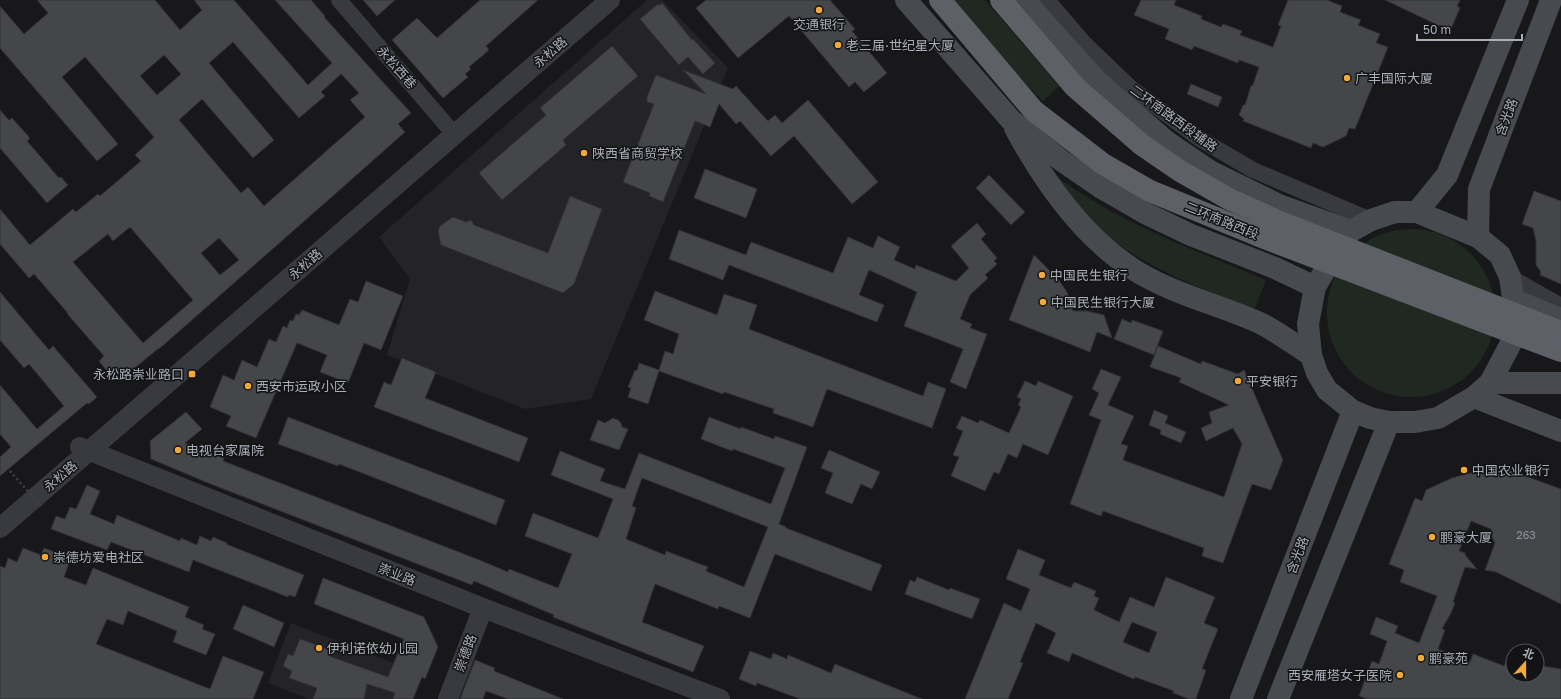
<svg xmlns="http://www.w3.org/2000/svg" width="1561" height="699" font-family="'Golos Text','Noto Sans SC',sans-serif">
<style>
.built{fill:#242427}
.green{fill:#202921}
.building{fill:#44464a;stroke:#323236;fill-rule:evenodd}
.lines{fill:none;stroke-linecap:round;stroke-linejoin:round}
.minor{stroke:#393a3f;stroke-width:16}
.tertiary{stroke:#393a3f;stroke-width:20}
.secondary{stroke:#474a4f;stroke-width:22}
.path-bridge{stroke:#3f4246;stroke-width:2.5;stroke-dasharray:2 3;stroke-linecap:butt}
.trunk-bridge{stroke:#5d6067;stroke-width:22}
.poi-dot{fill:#f4a937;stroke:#131315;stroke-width:1.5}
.labels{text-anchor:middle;stroke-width:3;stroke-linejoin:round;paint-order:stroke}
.number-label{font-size:11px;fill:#90969e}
.poi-label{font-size:13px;fill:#aab0ba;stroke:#131315;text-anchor:start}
.street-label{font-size:13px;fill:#aab0ba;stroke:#131315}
</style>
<rect width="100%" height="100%" fill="#18181a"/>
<!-- built -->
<g class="built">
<path d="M647 0H662L728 68 591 399 525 409 387 355 410 279 379 237Z"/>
<path d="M291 623 419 673 409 699H308L268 683Z"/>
</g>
<!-- green -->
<g class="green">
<path d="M949 0H985L1059 86 1043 101 1001 59Z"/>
<path d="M1052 173C1116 222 1192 249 1266 280L1254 310C1193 285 1131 263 1084 215 1072 202 1062 187 1052 173Z"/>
<circle cx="1411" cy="313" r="84"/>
</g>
<!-- building -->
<g class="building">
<path d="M37 0H155L180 30 202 10 194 0H234L308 85 332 63 275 0H311L325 16 324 17 411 113 398 124 405 132 335 194 159 349V348L126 375 116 377 110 375 99 361 104 356 69 316 66 311 34 274 29 278 0 244V209L30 245 73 209 76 212 98 194 100 196 141 161 135 155 154 137 85 57 62 77 118 144 97 161 0 48V6L24 34 48 13ZM233 42 299 118 325 96 321 92 341 74 359 93 350 100 365 117 264 206 248 187 241 193 179 120 202 99 253 158 274 140 209 63ZM164 55 181 74 157 95 140 76ZM130 227 193 300 143 343 73 262 108 234 113 241ZM219 238 239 260 220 275 201 253Z"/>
<path d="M363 0H395L377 16Z"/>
<path d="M480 0H538L486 46 489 50 469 67 471 69 465 74 468 77 443 98 392 40 417 18 437 38Z"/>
<path d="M706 0H830L855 29 852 31 887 73 864 92 855 82 849 87 789 16 738 58 696 8Z"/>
<path d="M1141 0H1176L1174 5 1202 16 1201 19 1221 27 1223 24 1242 31 1240 35 1273 47 1281 26 1278 25 1288 0H1327L1342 6 1340 12 1361 20 1358 25 1380 34 1376 43 1388 47 1355 129 1349 128 1346 136 1323 147 1313 143 1311 148 1243 121 1244 119 1239 115 1243 105H1245L1251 86 1253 85 1259 67 1239 60 1238 63 1194 46 1192 50 1165 39 1169 29 1134 15Z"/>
<path d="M1385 0H1460L1457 6 1460 8 1450 31Z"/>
<path d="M662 3 692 40 693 39 715 63 703 74 688 57 679 65 640 19 658 4 659 6Z"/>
<path d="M612 46 638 76 563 140 566 145 502 200 479 173 546 115 540 108Z"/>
<path d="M683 70 733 89 736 86 768 121 775 115 782 123 808 100 878 182 852 204 794 136 771 156 740 121 736 124 719 104 710 127 695 121 663 202 649 196 650 193 623 182 654 104 647 102V97L656 75 706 94Z"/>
<path d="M1191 84 1222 97 1218 107 1187 94Z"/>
<path d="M0 110 9 120 12 118 30 138 27 141 59 178 61 177 68 185 47 203 0 148Z"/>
<path d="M705 169 757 189 746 218 694 198Z"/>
<path d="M989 175 1025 212 1011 225 976 188Z"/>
<path d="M1534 191 1561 201V284L1540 275 1541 272 1536 265V241L1533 228 1522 224Z"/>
<path d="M570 196 602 209 574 284 563 293 441 245 438 231 440 226 453 217 466 222 471 220 474 225 548 253Z"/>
<path d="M977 223 986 234 981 239 997 258 994 261 997 264 985 275 988 278 970 295 960 319 972 324 970 328 987 334 966 389 950 382 963 349 904 326 917 292 869 270 859 295 884 305 877 322 729 265 723 280 669 259 679 230 746 255 751 242 833 273 848 237 873 248 878 236 900 247 894 260 915 269 916 265 956 281 969 268 951 246Z"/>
<path d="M1034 255 1058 279 1067 292 1073 311H1087L1104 315 1112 338 1097 332 1090 352 1009 320Z"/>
<path d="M366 281 403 296 381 350 364 343 348 383 320 372 327 355 297 343 256 438 226 426 231 416 210 407 223 375 234 380 242 360 257 367 269 339 276 342 283 326 287 328 290 320 293 321 296 314 299 315 302 310 339 325 350 299 358 302Z"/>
<path d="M655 291 717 315 724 294 757 305 749 329 923 396 928 382 946 389 932 428 827 389 813 427 773 413 774 409 724 392 723 394 659 371 648 404 628 397 631 388 628 387 635 370 637 371 639 363 659 370 665 351 673 354 679 334 644 320Z"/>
<path d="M0 292 49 350 53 346 97 397 89 404 87 403 0 476V457L11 447 0 434V385L37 429 64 406 29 364 24 368 0 340Z"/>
<path d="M1122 319 1131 323 1132 320 1163 331 1154 355 1114 339Z"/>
<path d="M1158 346 1201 364 1202 361 1238 374 1244 370 1283 460 1271 490 1252 484 1223 563 1202 556 1204 548 1103 511 1101 516 1070 504 1101 420 1089 415 1099 393 1092 389 1101 369 1121 377 1108 405 1134 416 1121 444 1128 446 1123 460 1224 497 1242 444 1233 428 1206 441 1201 428 1212 423 1209 412 1229 405 1179 382 1181 378 1150 367Z"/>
<path d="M402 358 436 372 425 398 528 438 519 462 374 407 384 382 391 385Z"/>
<path d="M1025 381 1036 386 1038 381 1073 396 1048 455 1023 444 1017 458 1008 454 999 474 994 472 985 491 951 476 959 457 953 455 963 431 956 428 962 416 978 423 980 420 1009 433 1021 407 1018 405 1021 399 1017 397Z"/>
<path d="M1154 410 1168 416 1165 423 1186 432 1181 443 1160 434 1161 430 1149 425Z"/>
<path d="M186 412 202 429 185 443 224 458 223 461 477 559 508 572 509 569 558 588 572 554 525 536 533 513 598 538 613 499 551 475 560 451 605 469 600 481 625 489 639 453 771 504 785 468 733 449 732 451 701 439 709 417 741 429V427L774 439 775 436 807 447 779 524 786 527V528L882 565 871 591 775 554 750 618 719 606 718 609 655 584 642 622 704 646 693 672 553 617 554 615 474 581 472 585 213 485 151 459 150 441ZM642 478 768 527 744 587 706 571 708 567 666 551 665 555 626 539 636 508 632 506Z"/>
<path d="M288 417 505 500 496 525 339 464 338 466 278 444Z"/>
<path d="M613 418 618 420 621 423 622 427 628 429 619 450 590 440 598 420 605 423Z"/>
<path d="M829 450 880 472 872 489 861 484 852 504 825 493 833 473 821 468Z"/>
<path d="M1503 468 1561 489V604L1496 572 1485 570 1495 543 1492 537 1491 529 1471 521 1459 551 1465 553V555L1477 569 1465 567 1453 602 1455 603 1451 613 1442 629 1445 630 1438 649 1470 662 1473 654 1504 666 1513 647V675H1537V665L1561 669V699H1367L1359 696 1372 661 1379 664 1387 641 1370 634 1376 617 1398 626 1395 633 1419 643 1437 596 1400 582 1404 570 1389 564 1415 498 1422 501 1426 490 1452 478 1485 469 1502 472Z"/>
<path d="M87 485 100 491 90 514 114 524 117 515 180 541 181 538 197 545 200 536 211 541 213 537 227 543 226 544 304 575 295 597 289 595 288 597 193 560 189 572 111 542 107 550 51 529 56 516 65 519 70 507 76 509Z"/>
<path d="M23 548 41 555 44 548 71 558 64 577 86 585 93 568 189 607 185 617 204 625 202 629 215 634 206 655 173 642 177 631 128 611 123 625 107 619 96 644 210 689 223 656 264 672 253 699H0V566L5 568 8 558 17 562Z"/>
<path d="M1018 549 1045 560 1039 575 1071 588 1074 582 1096 591 1094 596 1099 598 1094 610 1119 622 1130 597 1154 607 1166 577 1215 597 1204 623 1218 629 1202 669 1206 670 1196 699H1189L1173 693 1174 691 1135 677 1134 679 1072 653 1069 662 1047 653 1056 633 1036 623 1020 662 1023 663 1008 699H965L1004 603 1021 611 1030 589 1006 579ZM1132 622 1157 632 1149 653 1123 642Z"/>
<path d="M917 577 949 590 950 588 980 599 972 619 905 594 910 580 915 582Z"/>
<path d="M323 578 424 617 438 647 425 679 422 677 413 699H393L395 693 367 684 364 699H313L317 688 289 678 292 671 283 666 288 654 293 656 300 639 331 650 329 656 388 677 404 639 314 604Z"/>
<path d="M243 605 284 623 274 647 233 629Z"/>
<path d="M750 651 771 659 773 653 787 659 788 655 831 673 835 664 922 699H800L757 683 756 686 739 679Z"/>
<path d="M475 660 495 668 494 671 563 699H508L486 691 483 699H460Z"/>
</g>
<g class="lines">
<!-- minor -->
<g class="minor">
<path d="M339 0 454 134"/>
<path d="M1047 0 1084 43 1132 89 1200 139 1253 170 1371 220"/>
<path d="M1510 277 1561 306"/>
</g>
<!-- tertiary -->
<g class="tertiary">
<path d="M80 447 483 608 720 699"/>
<path d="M0 528 610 0"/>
<path d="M448 699 483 608"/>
</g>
<!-- secondary -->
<g class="secondary">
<path d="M906 0 1011 120 1062 161 1100 187 1145 213 1191 235 1275 268 1315 287"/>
<path d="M1024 0 1097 81 1166 141 1210 171 1279 205 1351 231"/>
<path d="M1015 128C1044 182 1083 238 1136 271 1175 295 1221 305 1262 324 1279 333 1295 345 1311 355"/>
<path d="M1395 212H1417L1478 237 1500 255 1510 277 1516 319 1511 343 1490 383 1474 397 1438 418 1415 422H1389L1370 418 1353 411 1327 390 1317 373 1311 355 1308 324 1315 287 1331 260 1351 231 1371 220Z"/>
<path d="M1417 212 1447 175 1518 0"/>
<path d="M1478 237 1479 189 1551 0"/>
<path d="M1514 300 1561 319"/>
<path d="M1490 383H1561"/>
<path d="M1474 397 1561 431"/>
<path d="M1241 699 1353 411"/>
<path d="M1278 699 1389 422"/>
</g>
<!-- path-bridge -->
<path class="path-bridge" d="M10 471 41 506"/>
<!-- trunk-bridge -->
<g class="trunk-bridge">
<path d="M940 0 1034 111 1103 164 1150 191 1267 239 1561 351"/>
<path d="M1001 0 1075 87 1142 145 1180 171 1229 199 1280 222 1561 332"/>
</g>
</g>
<!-- markers -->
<g class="poi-dot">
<circle cx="819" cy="10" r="4"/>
<circle cx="838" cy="45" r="4"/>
<circle cx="1347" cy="78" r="4"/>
<circle cx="584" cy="153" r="4"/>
<circle cx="1042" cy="275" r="4"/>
<circle cx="1043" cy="302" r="4"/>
<rect x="188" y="370" width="8" height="8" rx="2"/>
<circle cx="1238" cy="381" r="4"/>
<circle cx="248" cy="386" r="4"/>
<circle cx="178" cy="450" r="4"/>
<circle cx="1464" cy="470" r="4"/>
<circle cx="1432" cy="537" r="4"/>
<circle cx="45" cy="557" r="4"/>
<circle cx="319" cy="648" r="4"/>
<circle cx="1421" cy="658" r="4"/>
<circle cx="1400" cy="675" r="4"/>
</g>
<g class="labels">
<!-- number labels -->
<g class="number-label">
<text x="1526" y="539">263</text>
</g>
<!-- poi labels -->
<g class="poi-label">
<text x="819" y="29" text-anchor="middle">交通银行</text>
<text x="846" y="50">老三届·世纪星大厦</text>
<text x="1355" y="83">广丰国际大厦</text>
<text x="592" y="158">陕西省商贸学校</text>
<text x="1050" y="280">中国民生银行</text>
<text x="1051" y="307">中国民生银行大厦</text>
<text x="184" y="379" text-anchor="end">永松路崇业路口</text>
<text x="1246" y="386">平安银行</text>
<text x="256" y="391">西安市运政小区</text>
<text x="186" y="455">电视台家属院</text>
<text x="1472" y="475">中国农业银行</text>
<text x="1440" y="542">鹏豪大厦</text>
<text x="53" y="562">崇德坊爱电社区</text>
<text x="327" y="653">伊利诺依幼儿园</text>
<text x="1429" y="663">鹏豪苑</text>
<text x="1392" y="680" text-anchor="end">西安雁塔女子医院</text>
</g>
<!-- street labels -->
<g class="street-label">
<text transform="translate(550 52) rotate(-41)" y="5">永松路</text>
<text transform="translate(397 67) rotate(49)" y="5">永松西巷</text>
<text transform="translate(1506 117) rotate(-69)" y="5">含光路</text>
<text transform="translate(1174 118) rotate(36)" y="5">二环南路西段辅路</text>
<text transform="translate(1222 220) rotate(22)" y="5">二环南路西段</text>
<text transform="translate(305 264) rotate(-41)" y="5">永松路</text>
<text transform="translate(60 476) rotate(-41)" y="5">永松路</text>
<text transform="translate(1297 555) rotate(-69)" y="5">含光路</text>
<text transform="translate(397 574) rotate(22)" y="5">崇业路</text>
<text transform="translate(465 653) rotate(-69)" y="5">崇德路</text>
</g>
</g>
<!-- north arrow -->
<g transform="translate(1525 663) rotate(21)"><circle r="19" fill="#131315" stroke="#4f5257"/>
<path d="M0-3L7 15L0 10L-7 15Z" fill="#f4a937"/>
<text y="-6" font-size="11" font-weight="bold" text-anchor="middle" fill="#aab0ba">北</text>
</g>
<!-- scale -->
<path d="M1417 34v6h105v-6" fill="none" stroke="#aab0ba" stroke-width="2"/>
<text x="1423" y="34" font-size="12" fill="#aab0ba" stroke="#131315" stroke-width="3" paint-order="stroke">50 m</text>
</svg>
